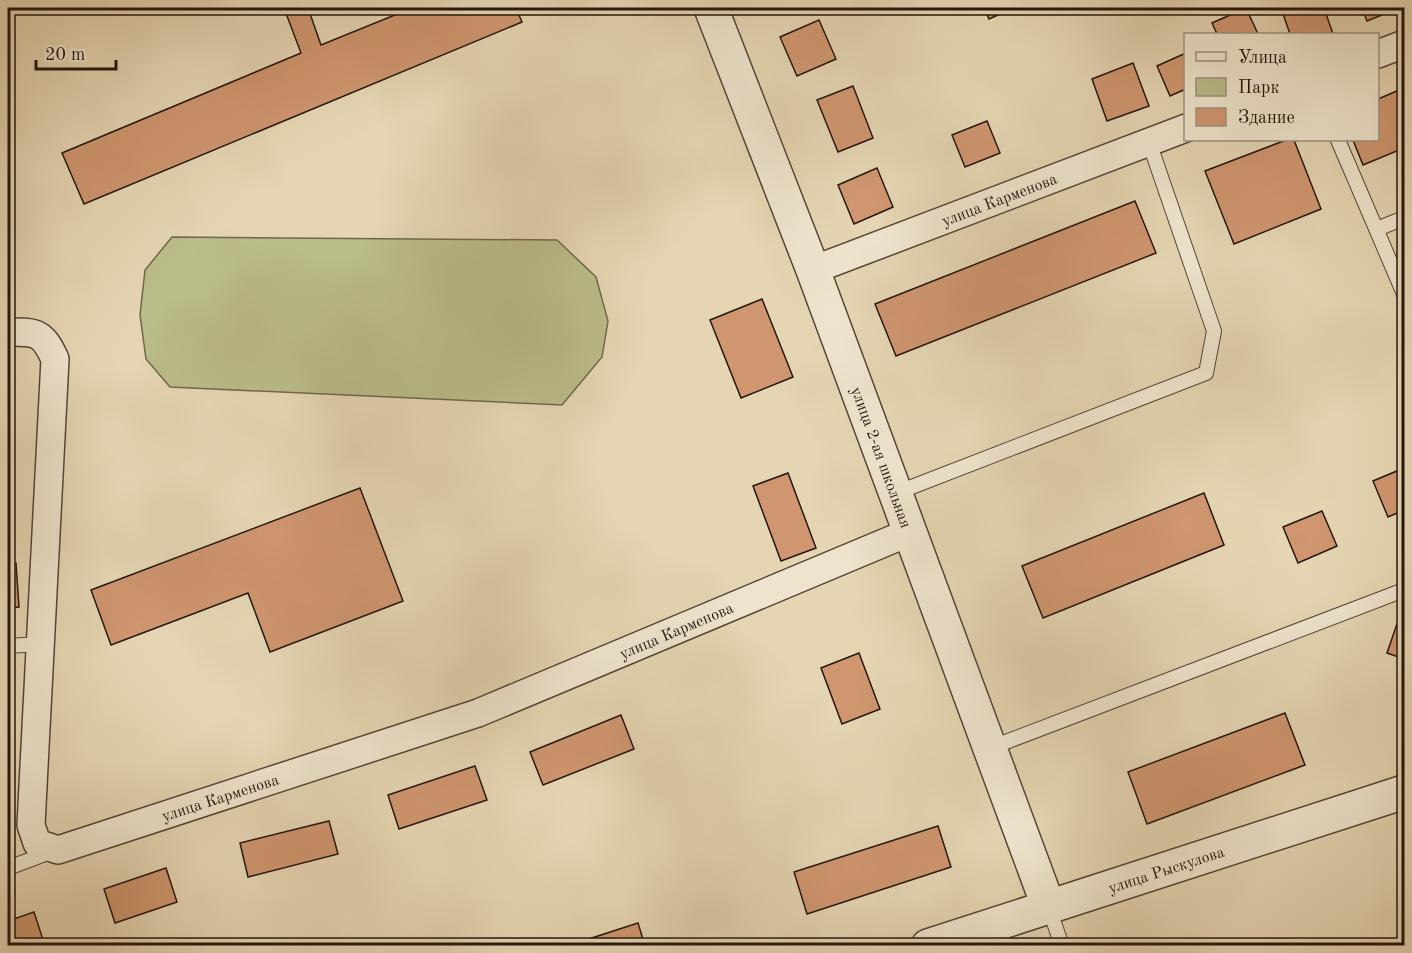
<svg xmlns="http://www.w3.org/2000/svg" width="1412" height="953" font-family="'Old Standard TT',serif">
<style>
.green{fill:#babc89;stroke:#6e694c;stroke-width:1.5}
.building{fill:#cf966f;stroke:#231610;stroke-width:1.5}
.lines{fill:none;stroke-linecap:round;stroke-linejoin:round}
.service-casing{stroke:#544638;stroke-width:16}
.minor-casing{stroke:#544638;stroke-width:30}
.tertiary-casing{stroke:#544638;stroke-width:36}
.service{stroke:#eee4cd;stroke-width:14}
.minor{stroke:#eee4cd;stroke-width:27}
.tertiary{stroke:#eee4cd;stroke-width:33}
.labels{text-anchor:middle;stroke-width:4.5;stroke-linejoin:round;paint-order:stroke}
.street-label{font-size:16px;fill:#231610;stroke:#eee4cd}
</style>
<rect width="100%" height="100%" fill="#e5d5b2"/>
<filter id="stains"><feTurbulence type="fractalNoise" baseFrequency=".00333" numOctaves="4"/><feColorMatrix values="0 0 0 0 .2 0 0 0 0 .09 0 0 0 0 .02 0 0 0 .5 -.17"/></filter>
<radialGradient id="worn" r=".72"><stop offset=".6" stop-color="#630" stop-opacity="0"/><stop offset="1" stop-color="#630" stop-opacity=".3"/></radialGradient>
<!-- green -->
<path class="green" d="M172 237 557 240 596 277 608 321 602 357 562 405 170 387 146 359 140 315 145 270Z"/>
<!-- building -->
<g class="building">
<path d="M284 8H308L321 45 412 8H516L522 22 84 204 62 153 301 53Z"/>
<path d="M984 8H1014L989 19Z"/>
<path d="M1246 8 1258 34H1217L1212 23Z"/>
<path d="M1281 8H1324L1333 34H1290Z"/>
<path d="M1362 8H1399L1367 21Z"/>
<path d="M819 20 836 59 797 76 780 37Z"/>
<path d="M1186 53V89L1170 96 1157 66Z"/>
<path d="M1133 63 1149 106 1107 121 1092 79Z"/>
<path d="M853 86 873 138 838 152 817 100Z"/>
<path d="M1404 88V148L1363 165 1353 140H1378V99Z"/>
<path d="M987 121 1000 153 965 167 952 135Z"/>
<path d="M1286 140H1294L1321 209 1234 244 1205 171Z"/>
<path d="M877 168 893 207 854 224 838 185Z"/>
<path d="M1135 201 1156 253 896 356 875 304Z"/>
<path d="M762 299 793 377 741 398 710 320Z"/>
<path d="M1404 468V510L1388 517 1373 481Z"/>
<path d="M788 473 816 548 781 561 753 486Z"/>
<path d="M360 488 403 601 270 652 248 593 111 645 91 590Z"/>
<path d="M1204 493 1224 545 1043 618 1022 566Z"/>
<path d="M1322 511 1337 546 1298 563 1283 527Z"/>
<path d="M16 563 19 607 8 608V564Z"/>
<path d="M1400 615 1404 617V659L1387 653Z"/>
<path d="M859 653 880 709 842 724 821 668Z"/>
<path d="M1285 713 1305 765 1147 824 1128 772Z"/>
<path d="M621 715 634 749 543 785 530 752Z"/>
<path d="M475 766 487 800 399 829 388 795Z"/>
<path d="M329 821 338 854 248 877 240 843Z"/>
<path d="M938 826 951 867 807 914 794 872Z"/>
<path d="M166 868 177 902 115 923 104 889Z"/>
<path d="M34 912 45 946H8V921Z"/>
<path d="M638 923 645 946H567Z"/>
</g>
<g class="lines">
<!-- service casing -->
<g class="service-casing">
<g id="service">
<path d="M1338 140 1404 294"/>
<path d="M1377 229 1404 218"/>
<path d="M896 493 1206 373 1214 331 1149 142"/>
<path d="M8 646 40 644"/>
<path d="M990 748 1404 590"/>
<path d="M8 868 53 851"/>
<path d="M1049 908 1062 946"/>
</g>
</g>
<!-- minor casing -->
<g class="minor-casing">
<g id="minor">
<path d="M1378 54 1404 44"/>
<path d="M813 270 1186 128"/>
<path d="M8 332C36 332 42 331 55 359L31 825 37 843 58 850 478 713 910 532"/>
</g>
</g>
<!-- tertiary casing -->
<g class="tertiary-casing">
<g id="tertiary">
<path d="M711 8 813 270 1049 908"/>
<path d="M928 946 1404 792"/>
</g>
</g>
<!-- service -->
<use href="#service" class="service"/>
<!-- minor -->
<use href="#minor" class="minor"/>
<!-- tertiary -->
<use href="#tertiary" class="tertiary"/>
</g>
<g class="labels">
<!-- street labels -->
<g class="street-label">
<text transform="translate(999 199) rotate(-21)" y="6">улица Карменова</text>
<text transform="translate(882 457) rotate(70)" y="6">улица 2-ая школьная</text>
<text transform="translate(676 630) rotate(-23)" y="6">улица Карменова</text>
<text transform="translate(220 797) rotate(-18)" y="6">улица Карменова</text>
<text transform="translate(1166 869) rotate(-18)" y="6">улица Рыскулова</text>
</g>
</g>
<!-- margin -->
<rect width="1412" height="953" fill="none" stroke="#e5d5b2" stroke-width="30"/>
<rect x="9" y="9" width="1394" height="935" fill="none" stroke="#231610" stroke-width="3"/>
<rect x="15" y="15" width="1382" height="923" fill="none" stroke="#231610" stroke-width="1.5"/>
<!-- legend -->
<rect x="1184" y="33" width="195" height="108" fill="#eee4cd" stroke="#9d9281" stroke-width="1.5"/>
<rect x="1196" y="52" width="30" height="9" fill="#eee4cd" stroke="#9d9281" stroke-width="1.5"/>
<text x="1238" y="63" font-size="18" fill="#231610">Улица</text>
<rect x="1196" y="78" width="30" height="18" fill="#babc89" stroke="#9d9281" stroke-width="1.5"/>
<text x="1238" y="93" font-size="18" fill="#231610">Парк</text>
<rect x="1196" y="108" width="30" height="18" fill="#cf966f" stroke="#9d9281" stroke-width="1.5"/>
<text x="1238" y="123" font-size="18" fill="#231610">Здание</text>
<!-- scale -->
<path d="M36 60v9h80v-9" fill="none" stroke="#231610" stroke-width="3"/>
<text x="45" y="60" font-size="18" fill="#231610" stroke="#eee4cd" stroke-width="4.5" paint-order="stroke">20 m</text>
<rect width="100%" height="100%" filter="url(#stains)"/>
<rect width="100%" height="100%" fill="url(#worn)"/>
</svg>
